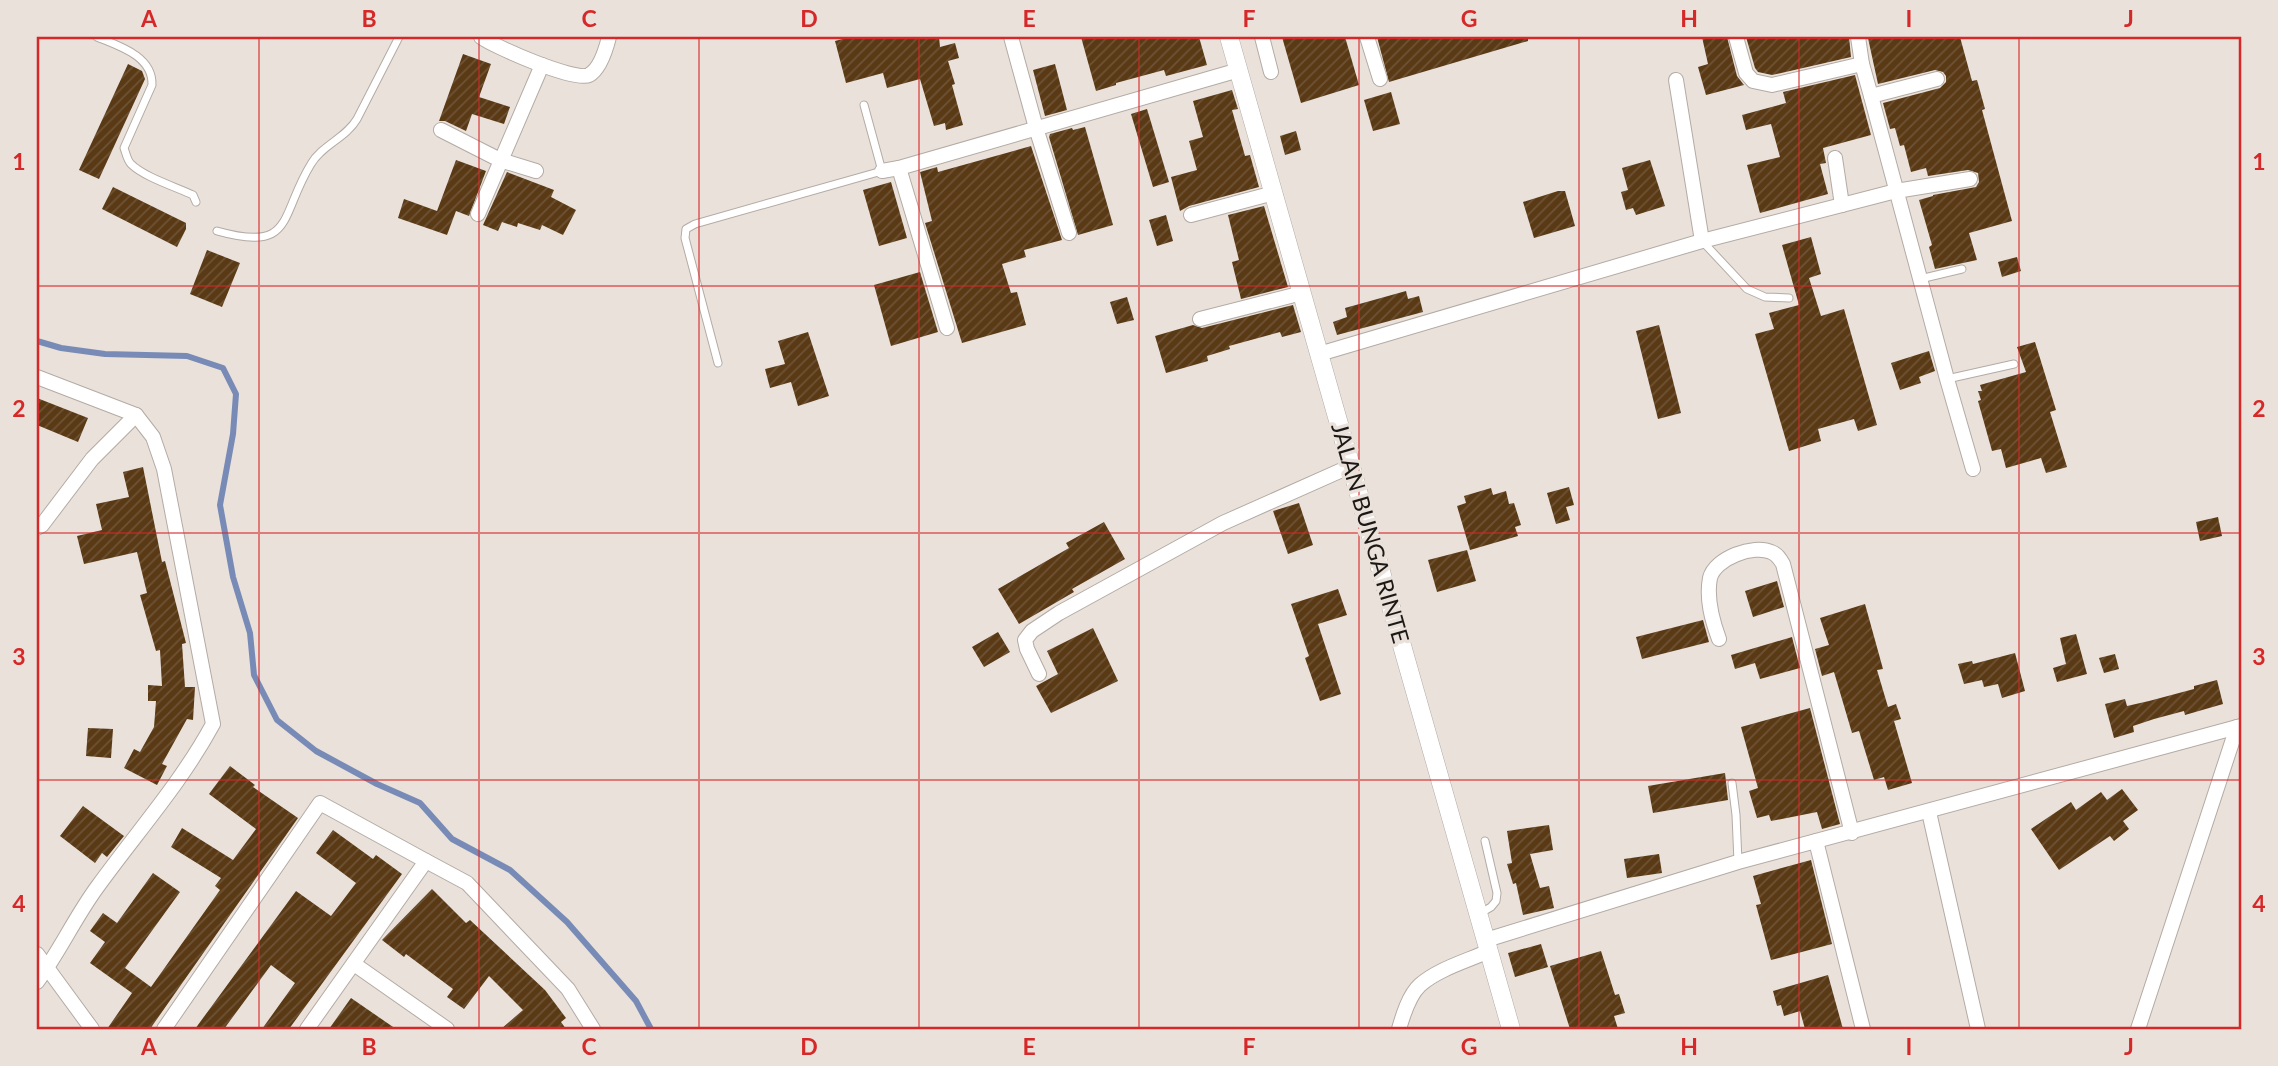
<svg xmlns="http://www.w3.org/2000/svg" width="2278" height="1066" font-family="Lato,sans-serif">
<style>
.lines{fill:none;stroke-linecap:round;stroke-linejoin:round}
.stream{stroke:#788bb6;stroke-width:6}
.building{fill:url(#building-hatch)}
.service-casing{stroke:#b3aba4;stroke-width:9}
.minor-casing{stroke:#b3aba4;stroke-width:16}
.tertiary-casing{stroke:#b3aba4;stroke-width:19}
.service{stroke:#fff;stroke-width:7}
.minor{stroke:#fff;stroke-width:14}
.tertiary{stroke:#fff;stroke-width:18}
.grid{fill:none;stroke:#d62828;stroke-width:2;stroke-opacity:0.55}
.labels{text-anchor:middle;stroke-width:7;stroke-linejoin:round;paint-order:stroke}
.street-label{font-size:23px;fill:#1b1815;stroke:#e9e1da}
.neatline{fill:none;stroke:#d62828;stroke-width:2.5}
.grid-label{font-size:23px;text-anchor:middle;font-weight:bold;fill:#d62828}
</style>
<defs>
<pattern id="building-hatch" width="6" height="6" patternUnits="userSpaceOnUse" patternTransform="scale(1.75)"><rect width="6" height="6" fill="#5a3915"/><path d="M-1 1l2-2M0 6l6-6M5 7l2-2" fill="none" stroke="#6d5336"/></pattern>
</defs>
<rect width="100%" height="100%" fill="#e9e1da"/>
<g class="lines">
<!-- stream -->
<path class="stream" d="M37 341 61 348 105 354 187 356 223 368 236 394 233 434 220 505 233 577 250 633 254 675 277 720 316 751 377 784 420 803 452 839 510 870 567 922 636 1001 651 1029"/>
</g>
<!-- building -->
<g class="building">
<path d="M850 37H939L940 47 955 43 959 58 948 61 955 84 952 85 963 125 946 130 945 123 934 126 920 79 887 88 883 73 846 83 835 41Z"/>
<path d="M1081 37H1199L1207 65 1166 76 1164 70 1116 83V85L1096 91Z"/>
<path d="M1282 37H1345L1359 85 1301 103Z"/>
<path d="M1377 37H1528V41L1389 82Z"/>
<path d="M1702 37H1727L1737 76 1744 85 1706 95 1698 67 1708 64Z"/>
<path d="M1746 37H1849L1851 57 1772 75 1758 72 1755 68Z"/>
<path d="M1873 37H1960L1972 81 1977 80 1985 109 1982 110 2012 221 1969 233 1977 260 1935 269 1929 247 1932 245 1919 200 1933 196V195L1976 187 1979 182 1978 173 1968 170 1928 176 1926 168 1911 172 1904 145 1900 146 1895 128 1890 129 1883 103 1940 88 1946 82V76L1943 72 1935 70 1878 84 1868 38Z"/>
<path d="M463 54 491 64 479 97 510 107 504 124 472 114 466 131 445 121H439Z"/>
<path d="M128 64 142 71 145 79 99 179 79 170Z"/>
<path d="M1055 64 1067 110 1045 116 1033 70Z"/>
<path d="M1855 75 1871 135 1823 148 1826 163 1820 164 1828 194 1760 213 1747 165 1780 157 1771 124 1746 130 1742 115 1786 103 1783 92Z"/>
<path d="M1232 90 1238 109 1232 110 1245 156 1250 155 1259 187 1189 206 1180 211 1171 177 1197 170 1189 141 1203 137 1193 101Z"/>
<path d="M1391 92 1400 124 1373 131 1364 100Z"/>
<path d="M1147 109 1169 182 1153 187 1131 114Z"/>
<path d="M1085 127 1113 225 1078 235 1049 137 1050 134 1072 128 1073 130Z"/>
<path d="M1296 131 1301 150 1285 155 1280 136Z"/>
<path d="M1031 146 1062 240 1024 250 1026 257 1002 264 1011 293 1017 292 1026 325 962 343 925 223 932 221 920 172 937 167 938 172Z"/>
<path d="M456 160 486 171 469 216 456 211 447 235 398 218 404 199 437 211Z"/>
<path d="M1650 160 1665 206 1636 215 1633 208 1626 210 1621 192 1628 190 1622 168Z"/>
<path d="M507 172 554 190 551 197 576 210 563 235 542 225 540 230 518 223 517 227 502 222 498 231 483 225Z"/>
<path d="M891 182 907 238 879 246 863 190Z"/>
<path d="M113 187 186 223V229L177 247 102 209Z"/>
<path d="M1558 191H1565L1575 226 1534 238 1523 202Z"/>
<path d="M1264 206 1288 287 1241 299 1232 262 1239 260 1228 215Z"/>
<path d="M1166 215 1173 241 1157 246 1149 220Z"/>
<path d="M1811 237 1821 274 1809 278 1821 316 1844 309 1877 425 1858 431 1854 419 1818 429 1821 441 1789 451 1755 334 1774 329 1769 313 1799 305 1782 245Z"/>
<path d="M207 250 240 263 222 307 190 294Z"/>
<path d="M2017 257 2021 271 2002 277 1998 262Z"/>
<path d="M920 272 938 332 891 346 874 285Z"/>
<path d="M1406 291 1408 299 1419 296 1423 312 1337 335 1333 322 1347 317 1345 308Z"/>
<path d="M1127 297 1134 320 1117 324 1110 302Z"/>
<path d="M1293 305 1301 332 1282 337 1280 332 1229 346 1230 349 1207 356 1208 361 1166 373 1155 336 1193 325 1202 328Z"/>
<path d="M1659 325 1681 413 1658 419 1636 331Z"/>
<path d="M808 332 829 396 798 406 791 382 770 388 765 369 785 364 778 341Z"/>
<path d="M2035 342 2056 410 2050 412 2067 467 2046 473 2041 458 2006 468 2001 449 1992 451 1978 401 1981 400 1978 391H1982L1980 385 2026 372 2017 347Z"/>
<path d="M1929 351 1935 371 1919 377 1921 383 1900 390 1891 363Z"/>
<path d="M37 398 88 418 78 442 37 425Z"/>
<path d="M143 467 162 562 165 561 186 643 182 644 185 687H195L193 720 187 719 162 764 167 766 157 785 124 768 134 749 140 752 154 727 156 701H148V685L162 686 160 650 156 651 140 595 147 593 137 552 84 564 77 536 102 530 96 504 129 497 123 472Z"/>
<path d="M1569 487 1574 505 1566 507 1570 520 1556 524 1547 493Z"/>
<path d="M1491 488 1493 495 1506 491 1509 504 1514 503 1521 525 1515 527 1518 536 1470 550 1457 506 1466 503 1464 496Z"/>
<path d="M1299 503 1313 545 1288 554 1273 511Z"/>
<path d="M2218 517 2222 536 2200 541 2196 522Z"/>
<path d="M1104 522 1125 559 1072 589 1074 592 1019 624 998 589 1069 548 1066 543Z"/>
<path d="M1467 550 1476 581 1437 592 1428 560Z"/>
<path d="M1777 581 1784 607 1753 617 1745 591Z"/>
<path d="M1338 589 1347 615 1318 624 1341 694 1320 701 1305 658 1309 656 1291 604Z"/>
<path d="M1865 604 1883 669 1877 670 1888 707 1896 704 1901 719 1894 721 1912 783 1888 790 1884 777 1874 780 1859 731 1852 733 1834 672 1822 676 1815 649 1829 645 1820 618Z"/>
<path d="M1703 620 1709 642 1642 659 1636 637Z"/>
<path d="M1093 628 1118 681 1051 713 1036 686 1058 674 1047 651Z"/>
<path d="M998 632 1010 652 984 667 972 647Z"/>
<path d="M2076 634 2087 674 2057 682 2053 668 2066 664 2060 638Z"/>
<path d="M1792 637 1800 668 1760 679 1755 663 1735 669 1731 655Z"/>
<path d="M2015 653 2025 691 2002 698 1998 684 1984 687 1982 680 1964 684 1958 664 1972 661 1973 664Z"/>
<path d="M2115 654 2119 669 2104 673 2099 658Z"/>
<path d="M2217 680 2223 704 2185 715 2184 711 2154 719 2133 726 2134 732 2114 738 2105 704 2125 699 2127 706 2149 701 2194 689V686Z"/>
<path d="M1810 708 1840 824 1822 829 1817 812 1771 821 1769 815 1757 818 1749 791 1758 788 1741 727Z"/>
<path d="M88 728 113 729 111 758 86 756Z"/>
<path d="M230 766 255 785 253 787 298 818 150 1029H107L132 993 90 963 105 942 90 931 103 913 117 923 153 873 180 892 125 968 151 987 220 890 215 886 221 878 171 847 182 828 233 860 256 829 209 794Z"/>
<path d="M1725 773 1728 800 1653 813 1648 786Z"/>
<path d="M2122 789 2138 810 2123 821 2129 829 2114 841 2110 836 2059 870 2031 829 2071 802 2076 810 2101 792 2107 800Z"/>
<path d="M83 806 124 836 107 857 102 853 95 863 60 836Z"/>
<path d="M1549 825 1553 850 1530 854 1540 888 1549 886 1554 908 1523 915 1516 883 1513 884 1507 864 1512 863 1507 831Z"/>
<path d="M333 830 373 859 376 855 402 874 289 1029H262L295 983 271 965 224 1029H195L296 891 331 916 356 883 316 853Z"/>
<path d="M1659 854 1662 873 1627 878 1624 859Z"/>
<path d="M1811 860 1832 944 1771 960 1756 905 1761 904 1753 876Z"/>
<path d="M432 889 466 923 470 920 545 990 566 1018 561 1022 566 1029H501L523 1010 489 976 464 1009 447 997 453 989 406 954 404 957 382 940Z"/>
<path d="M1541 944 1548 967 1515 977 1508 953Z"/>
<path d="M1601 951 1615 995 1619 994 1625 1013 1614 1016 1618 1029H1570L1550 966Z"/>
<path d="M1828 975 1843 1029H1805L1800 1011 1784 1016 1781 1005 1777 1006 1773 991Z"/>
<path d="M351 998 396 1029H329Z"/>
</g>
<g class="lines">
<!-- service casing -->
<g class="service-casing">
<g id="service">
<path d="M97 37C119 46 153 56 152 85L124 148C126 153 127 160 131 164 144 177 176 187 193 195L196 202"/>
<path d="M217 231C295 253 279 216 311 164 322 145 346 138 357 119L399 37"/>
<path d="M1703 242 1747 289 1765 297 1789 298"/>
<path d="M1920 279 1962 269"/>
<path d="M718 363 685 238 686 229 695 224 882 171 864 105"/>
<path d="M1947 379 2014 364"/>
<path d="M1732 783 1736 815 1738 862"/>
<path d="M1479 914 1491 907 1496 901 1497 893 1485 841"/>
</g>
</g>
<!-- minor casing -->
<g class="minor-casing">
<g id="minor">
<path d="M481 37C495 47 575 82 589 75 600 69 606 49 609 37"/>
<path d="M1011 37 1036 128 1069 233"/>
<path d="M1262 37 1271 72"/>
<path d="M1367 37 1380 79"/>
<path d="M1736 37 1746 73 1753 81 1772 85 1862 64"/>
<path d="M1858 37 1862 64 1871 96 1947 379 1973 469"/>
<path d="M1676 80 1702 241"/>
<path d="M1871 96 1937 79"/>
<path d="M441 130 500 160 536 171"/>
<path d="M1835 158 1842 205"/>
<path d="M899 168 947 328"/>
<path d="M882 171 899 168 1239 70"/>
<path d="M478 214 542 65"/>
<path d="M1191 215 1274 193"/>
<path d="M1200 319 1302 293"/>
<path d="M1319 354 1702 241 1896 191 1970 179"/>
<path d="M37 377 136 415 153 437 164 469 213 724C181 783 137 832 98 886 75 917 60 951 37 982"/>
<path d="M37 528 42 525 92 459 136 415"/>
<path d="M1719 639C1712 620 1706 599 1710 578 1715 558 1754 544 1771 552 1777 554 1780 559 1783 564L1852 833"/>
<path d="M1039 674 1027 649 1025 640 1032 631 1059 613 1223 523 1351 466"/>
<path d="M1929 812 1978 1029"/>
<path d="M1816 841 1863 1029"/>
<path d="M1486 940 1738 862 2241 726"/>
<path d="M37 954 92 1029"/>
<path d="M354 964 447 1029"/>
<path d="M164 1029 320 803 426 861"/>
<path d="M307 1029 426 861 467 883 568 989 593 1029"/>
<path d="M1399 1029C1403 1015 1409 995 1420 985 1438 969 1467 961 1489 951"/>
<path d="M2138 1029 2237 727"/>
</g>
</g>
<!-- tertiary casing -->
<g class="tertiary-casing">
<path id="tertiary" d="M1229 37 1511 1029"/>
</g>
<!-- service -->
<use href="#service" class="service"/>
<!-- minor -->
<use href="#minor" class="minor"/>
<!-- tertiary -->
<use href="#tertiary" class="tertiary"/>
</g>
<!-- grid -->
<path class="grid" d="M259 37V1029M479 37V1029M699 37V1029M919 37V1029M1139 37V1029M1359 37V1029M1579 37V1029M1799 37V1029M2019 37V1029M37 286H2241M37 533H2241M37 780H2241"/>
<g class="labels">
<!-- street labels -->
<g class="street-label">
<text transform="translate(1370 533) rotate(74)" y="8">JALAN BUNGA RINTE</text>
</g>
</g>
<!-- border -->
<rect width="2278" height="1066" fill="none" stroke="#e9e1da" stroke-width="77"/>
<rect x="38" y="38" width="2202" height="990" class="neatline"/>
<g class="grid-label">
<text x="149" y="27">A</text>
<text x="369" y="27">B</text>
<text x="589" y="27">C</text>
<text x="809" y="27">D</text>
<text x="1029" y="27">E</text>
<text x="1249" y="27">F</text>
<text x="1469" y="27">G</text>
<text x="1689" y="27">H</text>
<text x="1909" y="27">I</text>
<text x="2129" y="27">J</text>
<text x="19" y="170">1</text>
<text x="2259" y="170">1</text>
<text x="19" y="417">2</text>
<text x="2259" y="417">2</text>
<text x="19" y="665">3</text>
<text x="2259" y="665">3</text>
<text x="19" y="912">4</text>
<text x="2259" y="912">4</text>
<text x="149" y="1055">A</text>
<text x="369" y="1055">B</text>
<text x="589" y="1055">C</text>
<text x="809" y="1055">D</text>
<text x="1029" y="1055">E</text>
<text x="1249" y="1055">F</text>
<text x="1469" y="1055">G</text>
<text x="1689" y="1055">H</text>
<text x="1909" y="1055">I</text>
<text x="2129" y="1055">J</text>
</g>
</svg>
